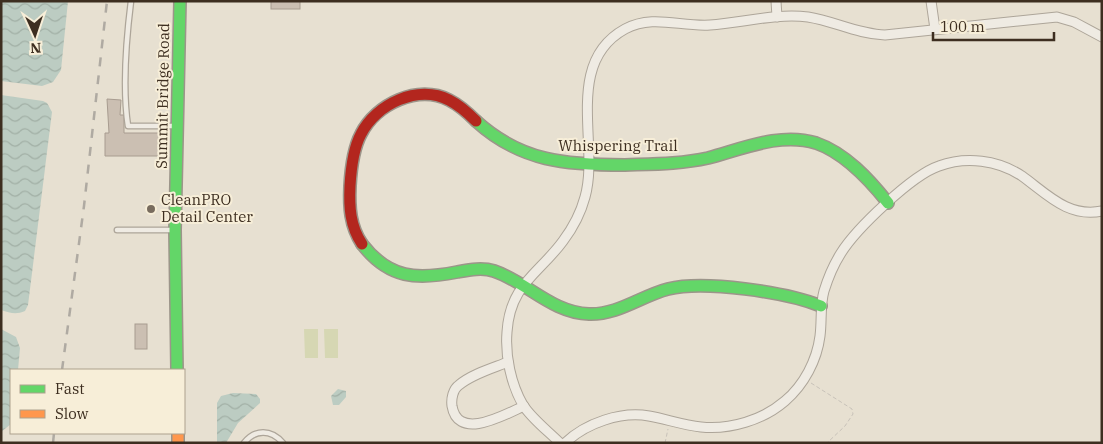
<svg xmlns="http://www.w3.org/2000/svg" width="1103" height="444" font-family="'IBM Plex Serif',serif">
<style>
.green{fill:#d6d7b3}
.water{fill:url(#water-waves)}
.building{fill:#cbbfb2;stroke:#a89c90}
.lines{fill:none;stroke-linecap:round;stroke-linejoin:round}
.lane-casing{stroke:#ada599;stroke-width:7}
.street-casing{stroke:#ada599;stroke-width:11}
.fast-casing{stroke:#9c958a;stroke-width:14}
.slow-casing{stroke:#9c958a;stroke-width:14}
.jam-casing{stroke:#9c958a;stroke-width:14}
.path{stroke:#c8c2b9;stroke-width:1;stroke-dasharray:4 2.5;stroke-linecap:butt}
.lane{stroke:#efebe3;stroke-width:4.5}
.street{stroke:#efebe3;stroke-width:9}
.fast{stroke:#63d668;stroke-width:11}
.slow{stroke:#ff974d;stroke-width:11}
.jam{stroke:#b3261e;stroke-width:11}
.rail{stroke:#afaaa2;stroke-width:2.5;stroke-dasharray:9 9;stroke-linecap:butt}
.poi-dot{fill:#786c5e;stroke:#f7eed8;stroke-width:2}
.labels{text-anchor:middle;stroke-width:4;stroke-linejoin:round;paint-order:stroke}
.street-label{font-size:15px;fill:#3d2e20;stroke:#f7eed8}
.poi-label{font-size:15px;fill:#3d2e20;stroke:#f7eed8;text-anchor:start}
</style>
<defs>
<pattern id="water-waves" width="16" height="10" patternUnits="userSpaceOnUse" patternTransform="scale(1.25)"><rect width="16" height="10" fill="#bcccc2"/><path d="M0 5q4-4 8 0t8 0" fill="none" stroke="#a2b0a6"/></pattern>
</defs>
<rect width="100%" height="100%" fill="#e7e0d1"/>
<!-- green -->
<g class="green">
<path d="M304 329H318V358H305Z"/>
<path d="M324 329H338V358H325Z"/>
</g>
<!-- water -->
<g class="water">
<path d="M1 1H68L61 70 53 82 42 86 1 81Z"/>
<path d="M1 95 43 101 47 103 52 112 28 305 25 311C16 315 10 313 1 310Z"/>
<path d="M1 329 16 337 20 348 18 370H11V424L1 432Z"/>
<path d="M338 389 346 391V397L339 405H333L331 396Z"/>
<path d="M233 393 256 394 260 399V403L238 423 226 443H217V403L221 396Z"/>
</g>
<!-- building -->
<g class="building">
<rect x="271" y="1" width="29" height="8"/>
<path d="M107 99 121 100 120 115H124V133H163V156H105V133H109Z"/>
<rect x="135" y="324" width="12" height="25"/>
</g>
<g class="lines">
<!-- lane casing -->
<g class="lane-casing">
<g id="lane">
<path d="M131 1C126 41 122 86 128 126H174"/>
<path d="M117 230H171"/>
<path d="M244 443C255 429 271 429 283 443"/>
</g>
</g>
<!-- street casing -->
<g class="street-casing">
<g id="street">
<path d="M776 1 777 17"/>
<path d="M931 1 935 29"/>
<path d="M508 362C493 368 472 374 459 385 453 389 451 399 452 406 458 442 506 414 524 406"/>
<path d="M560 443C548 431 532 419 523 405 511 384 505 356 507 332 510 284 539 274 563 241 572 229 581 212 585 197 600 145 563 63 625 29 653 14 680 27 710 25 742 23 775 13 808 17 834 21 857 34 885 35L1057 17 1074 22 1102 37"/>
<path d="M565 443C586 423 621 411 649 416 666 419 683 425 701 427 730 430 763 420 785 401 804 385 817 360 820 336 822 321 820 305 824 291 828 278 834 264 841 253 856 229 912 175 939 166 966 156 998 160 1022 176 1047 194 1068 218 1102 211"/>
</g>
</g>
<!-- fast casing -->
<g class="fast-casing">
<g id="fast">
<path d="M476 121C521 162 567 165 625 165 652 164 681 164 708 158 742 149 780 132 816 143 845 153 869 179 888 203"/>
<path d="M362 244C389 279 417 280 457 272 468 270 482 267 494 271 527 282 552 313 589 314 618 315 641 296 668 289 704 280 786 292 821 306"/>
<path d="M177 370 175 230 180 1"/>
</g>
</g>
<!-- slow casing -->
<g class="slow-casing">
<path id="slow" d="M178 433V443"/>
</g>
<!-- jam casing -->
<g class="jam-casing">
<path id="jam" d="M362 244C350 226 349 207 350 186 351 168 353 149 361 134 376 104 418 84 449 100 459 105 468 113 476 121"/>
</g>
<!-- path -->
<g class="path">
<path d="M811 383 852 409 853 414 845 426 827 443"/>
<path d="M665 443 668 429"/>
</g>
<!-- lane -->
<use href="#lane" class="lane"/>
<!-- street -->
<use href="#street" class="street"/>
<!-- fast -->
<use href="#fast" class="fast"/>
<!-- slow -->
<use href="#slow" class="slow"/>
<!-- jam -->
<use href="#jam" class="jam"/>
<!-- rail -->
<g class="rail">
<path d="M62 370 84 206 107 1"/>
<path d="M53 443 54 433"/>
</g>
</g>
<!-- markers -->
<circle class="poi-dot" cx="151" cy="209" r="5"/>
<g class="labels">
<!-- street labels -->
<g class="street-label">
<text transform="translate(163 96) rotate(-89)" y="5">Summit Bridge Road</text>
<text x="618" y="151">Whispering Trail</text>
</g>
<!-- poi labels -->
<g class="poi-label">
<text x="161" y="205">CleanPRO<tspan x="161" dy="17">Detail Center</tspan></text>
</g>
</g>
<!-- border -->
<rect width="1103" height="444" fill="none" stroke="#3d2e20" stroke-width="5"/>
<!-- legend -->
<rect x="10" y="369" width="175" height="65" fill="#f7eed8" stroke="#ada18e"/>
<rect x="20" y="385" width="25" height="8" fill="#63d668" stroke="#ada18e"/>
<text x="55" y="394" font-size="15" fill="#3d2e20">Fast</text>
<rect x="20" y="410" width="25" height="8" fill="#ff974d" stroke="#ada18e"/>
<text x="55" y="419" font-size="15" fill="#3d2e20">Slow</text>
<!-- north arrow -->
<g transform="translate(35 35) rotate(177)" stroke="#f7eed8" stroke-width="4" paint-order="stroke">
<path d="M0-4L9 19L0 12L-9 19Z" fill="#3d2e20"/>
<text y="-8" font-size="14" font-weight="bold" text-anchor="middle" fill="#3d2e20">N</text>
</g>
<!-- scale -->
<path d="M933 32v8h121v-8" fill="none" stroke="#3d2e20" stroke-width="2.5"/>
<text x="940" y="32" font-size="15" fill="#3d2e20" stroke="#f7eed8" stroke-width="4" paint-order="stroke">100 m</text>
</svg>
